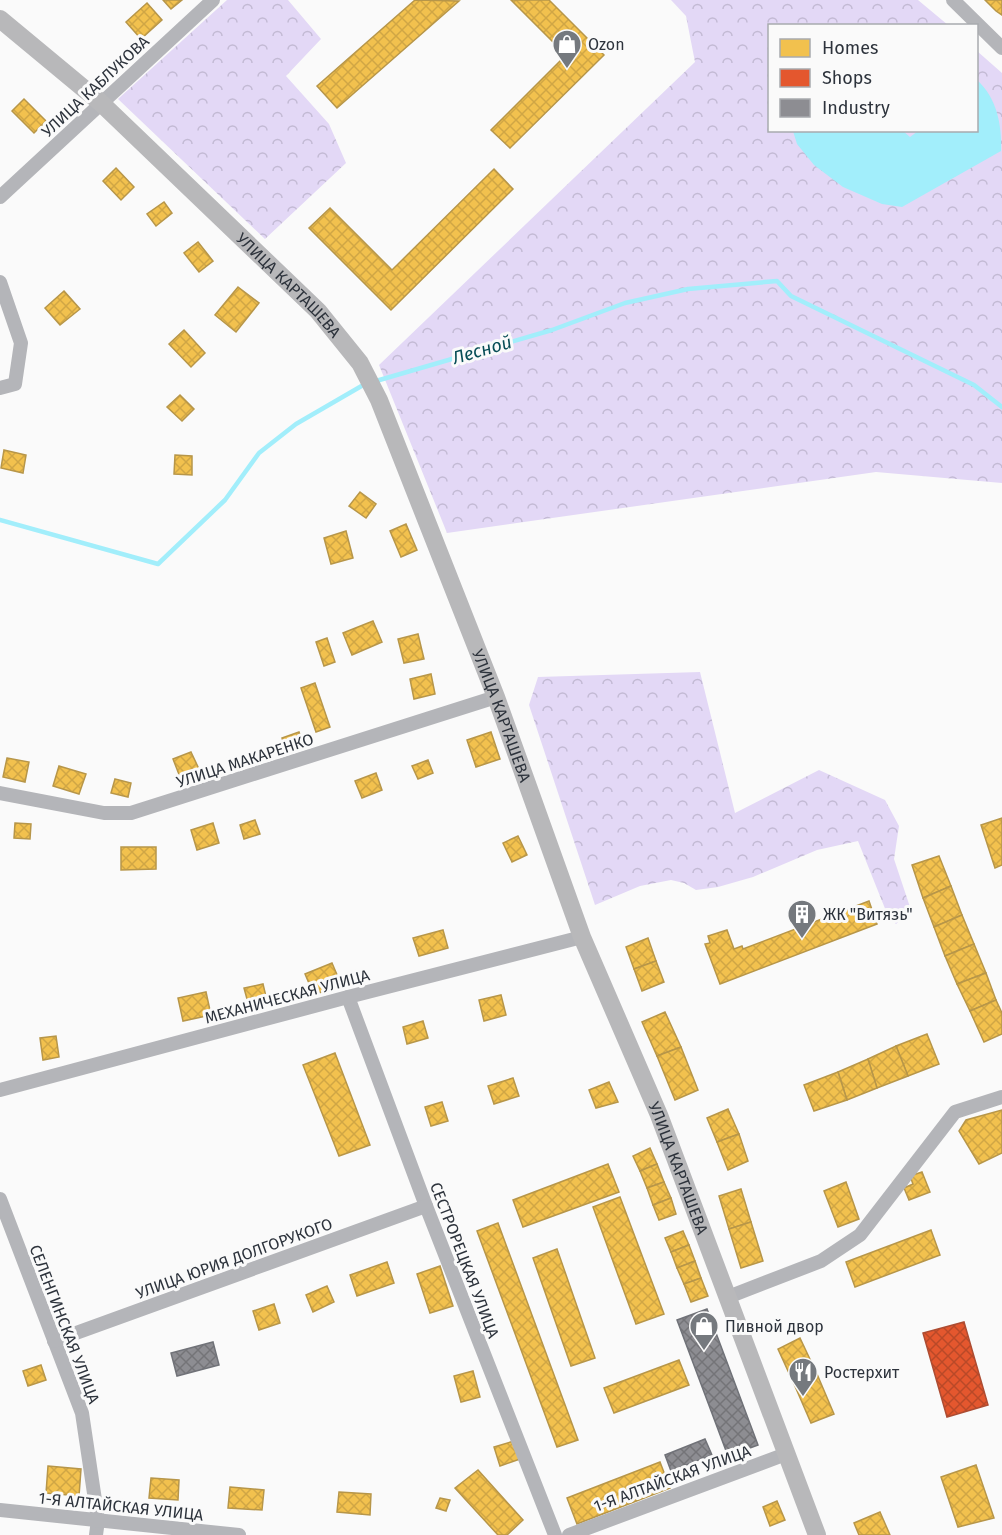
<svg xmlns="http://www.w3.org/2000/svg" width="1002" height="1535" font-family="'Fira Sans',sans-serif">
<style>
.forest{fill:url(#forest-crowns)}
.water{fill:#a2eefb}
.homes{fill:url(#homes-cross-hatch);stroke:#b79649;stroke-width:1.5}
.shops{fill:url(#shops-cross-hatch);stroke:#ad4c32;stroke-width:1.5}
.industry{fill:url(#industry-cross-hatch);stroke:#707278;stroke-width:1.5}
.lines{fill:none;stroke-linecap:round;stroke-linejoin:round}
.stream{stroke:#a2eefb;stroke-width:4.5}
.minor{stroke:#b4b5b9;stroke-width:14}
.major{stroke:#b8b8ba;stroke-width:18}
.labels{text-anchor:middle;stroke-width:6;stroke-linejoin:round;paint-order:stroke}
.poi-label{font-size:16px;fill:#2d333c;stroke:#fafafa;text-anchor:start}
.street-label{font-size:16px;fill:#2d333c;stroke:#fafafa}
.water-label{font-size:18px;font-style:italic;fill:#074d56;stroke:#fafafa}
</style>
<defs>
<pattern id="forest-crowns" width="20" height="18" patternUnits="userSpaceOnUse" patternTransform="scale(1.5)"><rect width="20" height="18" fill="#e3d8f6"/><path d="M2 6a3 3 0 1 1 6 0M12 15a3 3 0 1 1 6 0" fill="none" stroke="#c3bad4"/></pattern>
<pattern id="homes-cross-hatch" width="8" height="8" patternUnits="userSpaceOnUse" patternTransform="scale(1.5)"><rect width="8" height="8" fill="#f2c14e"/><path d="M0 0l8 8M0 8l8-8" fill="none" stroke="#d0a645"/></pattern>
<pattern id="shops-cross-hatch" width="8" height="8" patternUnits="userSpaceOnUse" patternTransform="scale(1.5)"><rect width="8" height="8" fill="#e4572e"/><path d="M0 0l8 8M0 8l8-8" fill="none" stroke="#b94928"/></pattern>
<pattern id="industry-cross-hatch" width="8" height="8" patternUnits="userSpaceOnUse" patternTransform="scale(1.5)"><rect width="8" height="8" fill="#8d8d92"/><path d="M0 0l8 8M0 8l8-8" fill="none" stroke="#747478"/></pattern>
</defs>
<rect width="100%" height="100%" fill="#fafafa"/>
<!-- forest -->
<g class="forest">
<path d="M227 0H288L321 39 286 76 329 124 346 163 265 239 118 99Z"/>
<path d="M671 0H918L948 25 770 26V130H976L977 51 1002 73V483L876 472 447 533 379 365 695 62 686 16Z"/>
<path d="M700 672 735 813 819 770 885 800 899 826 894 859 911 910 896 924 888 916 858 841 817 850 753 877 718 887 696 890 684 883 671 880 640 886 595 905 529 705 538 677Z"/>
</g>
<!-- water -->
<path class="water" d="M977 80C997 98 1002 125 1001 151L902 207 882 204 843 187 814 165 797 144 793 131H903L910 137 918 131 976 130Z"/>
<!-- homes -->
<g class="homes">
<path d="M163 0H182L171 9Z"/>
<path d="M415 0 459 1 337 108 317 86Z"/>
<path d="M511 0H549L604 55 510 148 491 130 566 55Z"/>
<path d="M985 0H1002V15L996 11Z"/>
<path d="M147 3 162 20 141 39 126 22Z"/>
<path d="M24 99 46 121 34 133 12 111Z"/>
<path d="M116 168 134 187 121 200 103 181Z"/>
<path d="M494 169 513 189 391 310 309 228 330 208 392 270Z"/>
<path d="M164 202 172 213 156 226 147 214Z"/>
<path d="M198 242 213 261 199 272 184 253Z"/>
<path d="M238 287 259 303 236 332 215 315Z"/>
<path d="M64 291 80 309 60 325 45 308Z"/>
<path d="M184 330 205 353 191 367 169 344Z"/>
<path d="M180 395 194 409 182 421 167 407Z"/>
<path d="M4 450 26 455 23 473 1 468Z"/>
<path d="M175 455 192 456V475L174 474Z"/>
<path d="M360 492 376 504 366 518 349 506Z"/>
<path d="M406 524 417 550 401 557 390 531Z"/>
<path d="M346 531 353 558 331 564 324 538Z"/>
<path d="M373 621 382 642 352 655 343 633Z"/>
<path d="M418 634 424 659 404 663 398 639Z"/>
<path d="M327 638 335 662 324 666 316 642Z"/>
<path d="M431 674 435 694 414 699 410 679Z"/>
<path d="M315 683 330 727 316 732 301 688Z"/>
<path d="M299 732 303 743 285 749 282 738Z"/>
<path d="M491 732 500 759 476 767 467 740Z"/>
<path d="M191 752 199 769 180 777 173 759Z"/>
<path d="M7 758 29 762 25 782 3 777Z"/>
<path d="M428 760 433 773 418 779 412 766Z"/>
<path d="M59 766 86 774 79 794 53 786Z"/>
<path d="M376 773 382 790 362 798 355 781Z"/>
<path d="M115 779 131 783 128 797 111 793Z"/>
<path d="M1002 818V865L995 868 981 825Z"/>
<path d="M255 820 260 834 244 839 240 825Z"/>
<path d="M15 823 31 824 30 839 14 838Z"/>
<path d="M213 823 219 843 197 850 191 830Z"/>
<path d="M518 836 527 855 512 862 503 843Z"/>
<path d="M121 847H156V869L121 870Z"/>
<path d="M939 856 951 886 923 898 912 865Z"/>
<path d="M951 886 962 915 934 927 923 898Z"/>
<path d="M869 901 877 924 720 984 705 944 710 943 708 936 727 930 734 949 742 946 743 949Z"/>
<path d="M962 915 974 944 945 956 934 927Z"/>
<path d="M443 930 448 948 419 956 413 938Z"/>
<path d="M648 938 656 961 634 969 626 947Z"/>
<path d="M974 944 986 973 957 984 945 956Z"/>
<path d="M656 961 664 982 642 991 634 969Z"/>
<path d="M332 963 341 984 314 995 305 974Z"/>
<path d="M986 973 996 1000 970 1011 957 984Z"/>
<path d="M263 984 268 1005 250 1010 244 988Z"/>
<path d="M206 992 211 1015 183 1021 178 998Z"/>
<path d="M501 995 506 1015 484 1021 479 1000Z"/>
<path d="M996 1000 1002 1013V1034L984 1042 970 1011Z"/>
<path d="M665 1012 681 1047 657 1056 642 1022Z"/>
<path d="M423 1021 428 1038 407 1044 403 1027Z"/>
<path d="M927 1034 939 1064 908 1076 896 1046Z"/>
<path d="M56 1036 59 1057 43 1060 40 1038Z"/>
<path d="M896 1046 908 1076 877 1088 868 1059Z"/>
<path d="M681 1047 698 1090 675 1100 657 1056Z"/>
<path d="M335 1053 370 1145 339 1156 303 1065Z"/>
<path d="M868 1059 877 1088 847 1100 838 1072Z"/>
<path d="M838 1072 847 1100 814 1111 804 1085Z"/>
<path d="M513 1078 519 1096 494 1104 488 1086Z"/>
<path d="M609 1082 618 1102 596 1108 589 1090Z"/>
<path d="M442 1102 448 1121 431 1126 425 1107Z"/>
<path d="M728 1109 739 1134 717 1142 707 1118Z"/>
<path d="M1002 1110V1153L979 1164 959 1131 966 1120Z"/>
<path d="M739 1134 748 1161 728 1170 717 1142Z"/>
<path d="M650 1148 657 1164 640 1171 633 1156Z"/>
<path d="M608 1164 619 1192 523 1227 513 1200Z"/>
<path d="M657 1164 664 1182 647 1188 640 1171Z"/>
<path d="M922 1172 930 1192 909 1200 904 1188 913 1184 910 1176Z"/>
<path d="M664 1182 671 1198 653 1205 647 1188Z"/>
<path d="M846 1182 859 1219 838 1227 824 1191Z"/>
<path d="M741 1189 751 1222 729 1229 719 1196Z"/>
<path d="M620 1197 664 1314 636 1324 593 1207Z"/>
<path d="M671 1198 676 1214 659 1220 653 1205Z"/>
<path d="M751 1222 763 1261 741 1268 729 1229Z"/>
<path d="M498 1223 578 1440 557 1447 477 1231Z"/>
<path d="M931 1230 940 1255 855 1287 846 1262Z"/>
<path d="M683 1231 689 1245 671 1252 665 1238Z"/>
<path d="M689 1245 695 1261 677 1268 671 1252Z"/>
<path d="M557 1249 595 1358 571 1366 533 1258Z"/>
<path d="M695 1261 701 1278 684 1284 677 1268Z"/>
<path d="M387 1262 394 1283 357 1296 350 1275Z"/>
<path d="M440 1266 453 1306 430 1313 417 1274Z"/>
<path d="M701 1278 708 1296 691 1302 684 1284Z"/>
<path d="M327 1286 334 1302 313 1312 306 1295Z"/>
<path d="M274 1304 280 1323 259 1330 253 1311Z"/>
<path d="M800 1338 817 1374 794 1384 778 1349Z"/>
<path d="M679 1360 689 1385 614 1413 604 1388Z"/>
<path d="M41 1365 46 1380 28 1386 23 1371Z"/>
<path d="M473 1371 480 1397 461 1402 454 1376Z"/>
<path d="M817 1374 834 1414 811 1423 794 1384Z"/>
<path d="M514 1441 520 1459 500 1466 494 1447Z"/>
<path d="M660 1462 670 1488 577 1524 567 1498Z"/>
<path d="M976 1465 994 1518 958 1527 941 1477Z"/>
<path d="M48 1466 81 1469 79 1496 46 1493Z"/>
<path d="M478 1470 523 1520 507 1535H498L455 1488Z"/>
<path d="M151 1478 179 1480 178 1500 149 1498Z"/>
<path d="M230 1487 264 1490 262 1510 228 1508Z"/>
<path d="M339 1492 371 1494 370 1515 337 1512Z"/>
<path d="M440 1498 450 1500 446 1511 436 1508Z"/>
<path d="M777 1501 785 1520 770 1526 763 1507Z"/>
<path d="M880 1512 890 1535H859L854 1523Z"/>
</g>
<!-- shops -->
<path class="shops" d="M964 1322 988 1405 947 1417 923 1333Z"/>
<!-- industry -->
<g class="industry">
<path d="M707 1309 758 1445 728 1456 677 1320Z"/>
<path d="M213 1342 219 1365 177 1376 171 1353Z"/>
<path d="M705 1439 712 1455 671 1471 665 1455Z"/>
</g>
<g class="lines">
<!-- stream -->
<g class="stream">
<path d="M376 381 552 330 625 303 688 289 777 281 791 296 974 385 1002 407"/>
<path d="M0 520 158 564 225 500 259 453 296 424 365 384"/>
</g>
<!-- minor -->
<g class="minor">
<path d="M953 0 1002 48"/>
<path d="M0 197 213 0"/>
<path d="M0 282 21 343 15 384 0 388"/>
<path d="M0 793 104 813H131L496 697"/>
<path d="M348 997 426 1206 555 1535"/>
<path d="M0 1090 348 997 582 937"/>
<path d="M0 1199 82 1413 98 1520 96 1535"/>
<path d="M728 1297 821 1261 860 1235 955 1112 1002 1097"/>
<path d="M54 1341 426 1206"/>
<path d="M0 1510 239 1535"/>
<path d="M569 1535 786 1454"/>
</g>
<!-- major -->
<path class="major" id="s1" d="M0 19 100 102 318 311 360 363 379 400 496 697 582 937 659 1115 817 1535"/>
</g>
<!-- icons -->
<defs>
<g id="shop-pin" transform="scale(1.5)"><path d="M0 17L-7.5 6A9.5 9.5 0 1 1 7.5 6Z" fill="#75797e" stroke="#fafafa"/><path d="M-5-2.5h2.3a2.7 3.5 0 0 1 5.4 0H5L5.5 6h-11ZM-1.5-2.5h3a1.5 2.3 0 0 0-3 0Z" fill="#fff"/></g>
<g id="building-pin" transform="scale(1.5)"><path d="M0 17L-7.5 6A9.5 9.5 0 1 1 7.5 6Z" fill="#75797e" stroke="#fafafa"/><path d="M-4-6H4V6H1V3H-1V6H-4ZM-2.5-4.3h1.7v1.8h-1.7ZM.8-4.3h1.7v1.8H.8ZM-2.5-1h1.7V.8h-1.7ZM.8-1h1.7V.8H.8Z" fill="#fff"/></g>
<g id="restaurant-pin" transform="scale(1.5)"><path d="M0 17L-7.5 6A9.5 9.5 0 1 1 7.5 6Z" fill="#75797e" stroke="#fafafa"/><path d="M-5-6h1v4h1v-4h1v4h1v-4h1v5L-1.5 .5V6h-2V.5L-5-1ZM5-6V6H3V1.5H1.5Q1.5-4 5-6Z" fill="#fff"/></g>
</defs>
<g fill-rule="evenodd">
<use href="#shop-pin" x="567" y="44"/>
<use href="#building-pin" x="802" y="914"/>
<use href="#shop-pin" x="704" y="1326"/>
<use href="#restaurant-pin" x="803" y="1372"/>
</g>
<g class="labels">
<!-- poi labels -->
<g class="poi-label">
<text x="588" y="50">Ozon</text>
<text x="823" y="920">ЖК "Витязь"</text>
<text x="725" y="1332">Пивной двор</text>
<text x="824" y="1378">Ростерхит</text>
</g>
<!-- street labels -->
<g class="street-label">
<text transform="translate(95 86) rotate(-43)" y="6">УЛИЦА КАБЛУКОВА</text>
<text dy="6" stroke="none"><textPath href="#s1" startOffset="393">УЛИЦА КАРТАШЕВА</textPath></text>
<text dy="6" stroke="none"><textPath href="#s1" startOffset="879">УЛИЦА КАРТАШЕВА</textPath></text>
<text transform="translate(245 760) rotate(-18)" y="6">УЛИЦА МАКАРЕНКО</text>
<text transform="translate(287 996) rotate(-15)" y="6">МЕХАНИЧЕСКАЯ УЛИЦА</text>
<text dy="6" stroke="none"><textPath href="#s1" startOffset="1365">УЛИЦА КАРТАШЕВА</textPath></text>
<text transform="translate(234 1258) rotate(-20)" y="6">УЛИЦА ЮРИЯ ДОЛГОРУКОГО</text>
<text transform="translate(465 1260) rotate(69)" y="6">СЕСТРОРЕЦКАЯ УЛИЦА</text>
<text transform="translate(65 1324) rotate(69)" y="6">СЕЛЕНГИНСКАЯ УЛИЦА</text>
<text transform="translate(672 1478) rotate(-20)" y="6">1-Я АЛТАЙСКАЯ УЛИЦА</text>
<text transform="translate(121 1506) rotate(6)" y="6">1-Я АЛТАЙСКАЯ УЛИЦА</text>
</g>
<!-- water labels -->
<g class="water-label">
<text transform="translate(482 350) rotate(-16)" y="6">Лесной</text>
</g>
</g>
<!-- legend -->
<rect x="768" y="24" width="210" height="108" fill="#fafafa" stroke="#a8aaae" stroke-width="1.5"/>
<rect x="780" y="39" width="30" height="18" fill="#f2c14e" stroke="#a8aaae" stroke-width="1.5"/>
<text x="822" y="54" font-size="18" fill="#2d333c">Homes</text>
<rect x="780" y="69" width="30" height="18" fill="#e4572e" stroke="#a8aaae" stroke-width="1.5"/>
<text x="822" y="84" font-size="18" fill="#2d333c">Shops</text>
<rect x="780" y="99" width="30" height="18" fill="#8d8d92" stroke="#a8aaae" stroke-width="1.5"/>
<text x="822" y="114" font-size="18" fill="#2d333c">Industry</text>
</svg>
